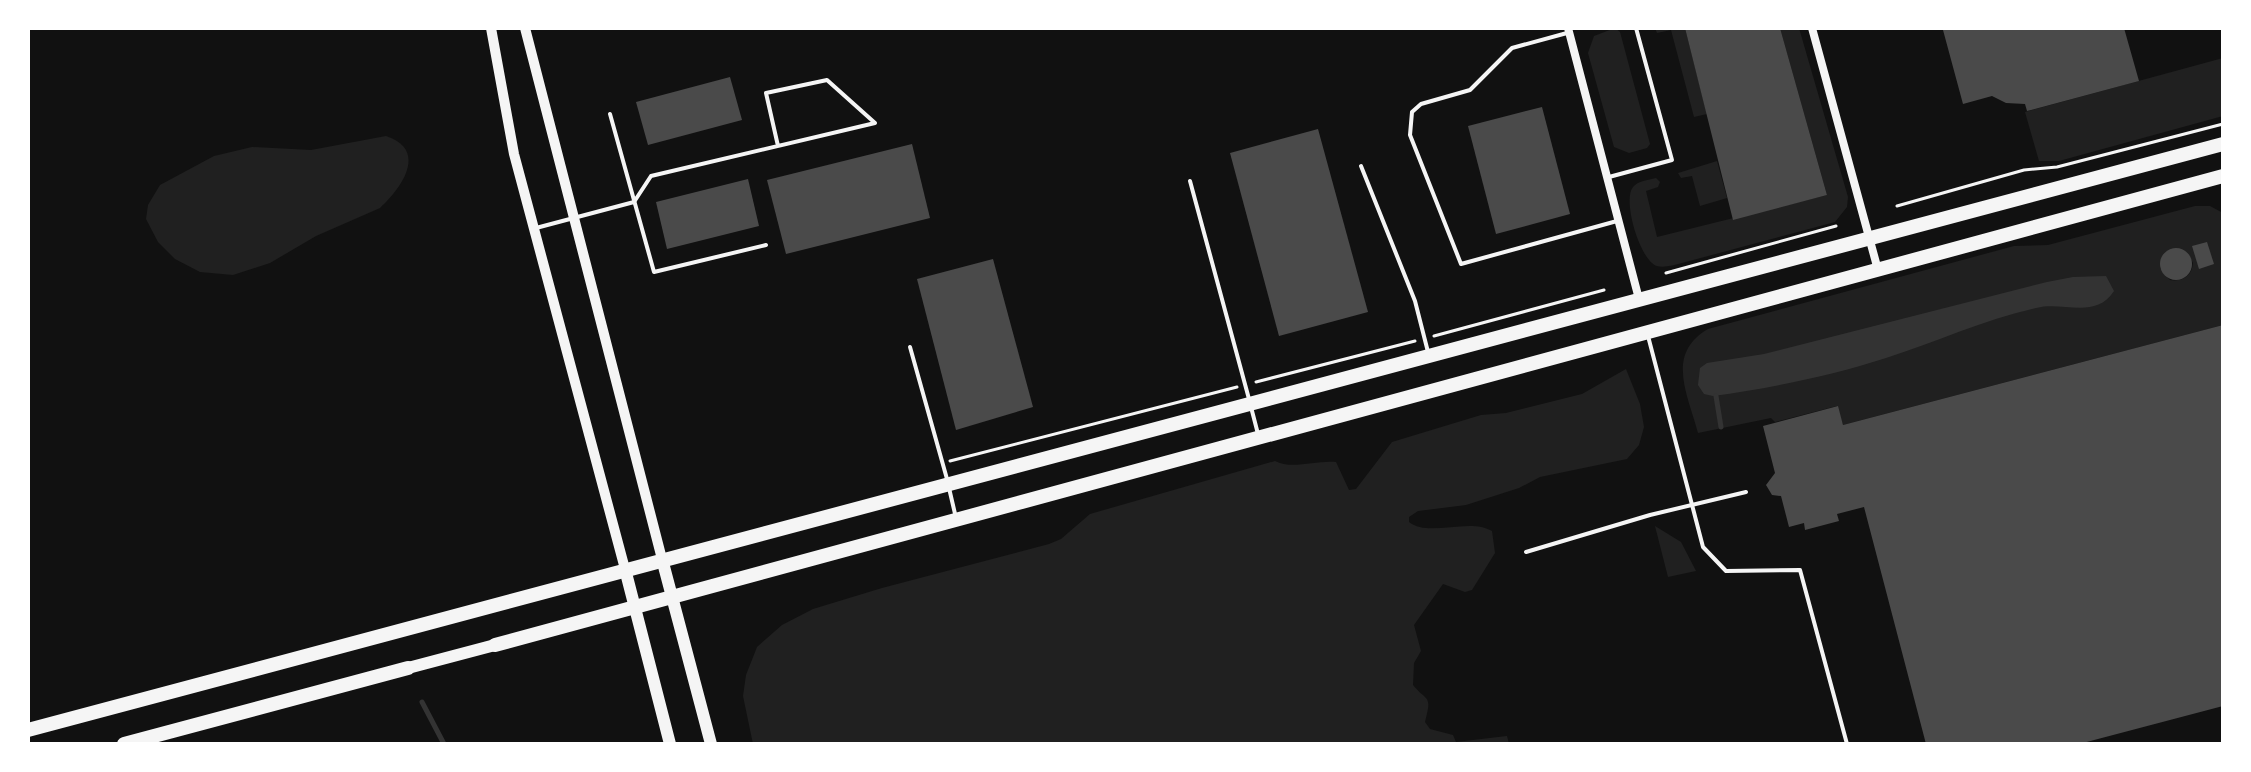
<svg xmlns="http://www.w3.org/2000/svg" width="2251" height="772" font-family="'Fira Sans Condensed',sans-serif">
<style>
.green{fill:#202020;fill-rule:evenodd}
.water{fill:#333}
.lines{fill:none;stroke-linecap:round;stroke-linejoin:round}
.stream{stroke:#333;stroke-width:5}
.building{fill:#4a4a4a}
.path{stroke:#f5f5f5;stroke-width:3}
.service{stroke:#f5f5f5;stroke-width:4}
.minor{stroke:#f5f5f5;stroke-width:8}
.tertiary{stroke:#f5f5f5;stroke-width:10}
.secondary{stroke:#f5f5f5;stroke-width:12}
.primary{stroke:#f5f5f5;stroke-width:14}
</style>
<rect width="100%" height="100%" fill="#111"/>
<!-- green -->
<g class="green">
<path d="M1615 28 1620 32 1650 144 1647 148 1629 153 1614 147 1588 53 1594 36Z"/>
<path d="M1655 28H1685L1707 114 1694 117 1671 30 1657 33Z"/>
<path d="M1780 28H1799L1848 197 1847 207 1835 222 1682 263C1674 265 1664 268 1657 266 1640 261 1622 200 1633 187 1638 181 1648 180 1656 178L1660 182 1658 187 1646 191 1657 237 1827 195Z"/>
<path d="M2223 58V116L2059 161H2039L2025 112Z"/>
<path d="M386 136C429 150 401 189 380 208L316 236 270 263 233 275 200 272 175 259 158 242 146 219 148 205 160 185 214 156 252 147 311 150Z"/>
<path d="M1717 161 1727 198 1700 206 1692 176 1681 178 1678 173Z"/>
<path d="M2195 206H2210L2223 213V325L1843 425 1837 406 1775 422 1771 418 1698 433C1688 395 1665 354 1708 329L2014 246 2048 245ZM2173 248 2188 253 2193 263C2192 276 2182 282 2170 280L2160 268 2164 253Z"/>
<path d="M1626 369 1640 404 1644 427 1639 445 1627 459 1540 477 1519 488 1466 505 1418 511 1409 517V522C1429 538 1469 517 1492 531L1495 553 1472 590 1465 592 1443 584 1414 625 1421 651 1414 663 1413 685C1428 703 1432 694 1425 722L1430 729 1453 735 1456 742 1507 736 1509 744H753L743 696 746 675 757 647 782 625 813 609 882 588 1049 544 1061 539 1090 514 1275 461C1292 470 1316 460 1336 462L1349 490 1356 489 1392 442 1481 415 1506 413 1582 394Z"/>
<path d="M1655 526 1681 542 1696 571 1668 577Z"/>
</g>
<!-- water -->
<path class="water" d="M2106 276 2114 291C2095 320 2064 301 2036 308 1985 319 1936 342 1886 358 1831 376 1770 388 1713 396L1704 394 1698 385 1700 368 1707 363 1764 354 2047 282 2073 277Z"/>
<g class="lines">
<!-- stream -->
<g class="stream">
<path d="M1716 396 1721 427"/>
<path d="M422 702 444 744"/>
</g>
</g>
<!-- building -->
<g class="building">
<path d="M1685 28H1780L1827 195 1733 220Z"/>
<path d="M1950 28H2124L2139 81 2027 111 2025 104 2006 103 1992 96 1963 104 1943 30Z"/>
<path d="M730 77 742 120 648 145 636 102Z"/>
<path d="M1542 107 1570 214 1496 234 1468 126Z"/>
<path d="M1318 129 1368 312 1279 336 1230 153Z"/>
<path d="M912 144 930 218 786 254 767 180Z"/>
<path d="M748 179 759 226 667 249 656 202Z"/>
<path d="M2207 242 2214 264 2199 269 2192 246Z"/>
<circle cx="2176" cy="264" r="16"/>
<path d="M993 259 1033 407 956 430 917 279Z"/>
<path d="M2223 325V706L2079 744H1926L1864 507 1837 514 1839 521 1805 530 1804 523 1789 527 1781 496 1772 495 1766 485 1775 473 1763 426 1838 406 1843 425Z"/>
</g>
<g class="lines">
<!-- path -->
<g class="path">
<path d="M1897 206 2024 170 2057 167 2223 124"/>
<path d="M1666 273 1836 226"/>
<path d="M1434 336 1604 290"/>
<path d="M1256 382 1415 341"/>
<path d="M950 461 1237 387"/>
</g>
<!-- service -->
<g class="service">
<path d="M1567 33 1512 48 1470 90 1421 104 1412 112 1410 135 1461 264 1617 221"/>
<path d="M610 114 654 272 766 245"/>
<path d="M1361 166 1415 301 1428 352"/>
<path d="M1609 177 1672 160 1636 28"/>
<path d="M1190 181 1249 399"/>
<path d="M536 228 634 202 651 176 875 123 827 80 766 93 778 146"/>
<path d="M1648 336 1703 547 1726 571 1800 570 1847 744"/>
<path d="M910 347 947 479"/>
<path d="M1251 407 1258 434"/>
<path d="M949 488 956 518"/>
<path d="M1526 552 1650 515 1746 492"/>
</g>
<!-- minor -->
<g class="minor">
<path d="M1568 28 1639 299"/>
<path d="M1812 28 1878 270"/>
</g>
<!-- tertiary -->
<g class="tertiary">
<path d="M491 28 514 154 625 569"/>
<path d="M525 28 662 559"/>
</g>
<!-- secondary -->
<g class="secondary">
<path d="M662 559 711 744"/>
<path d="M625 569 670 744"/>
<path d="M408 668 495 645"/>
</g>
<!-- primary -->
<g class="primary">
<path d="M495 645 2223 176"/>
<path d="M28 730 2223 144"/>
<path d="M124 744 408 668"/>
</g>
</g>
<!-- border -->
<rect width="2251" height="772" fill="none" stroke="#ffffff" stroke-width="60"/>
</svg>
